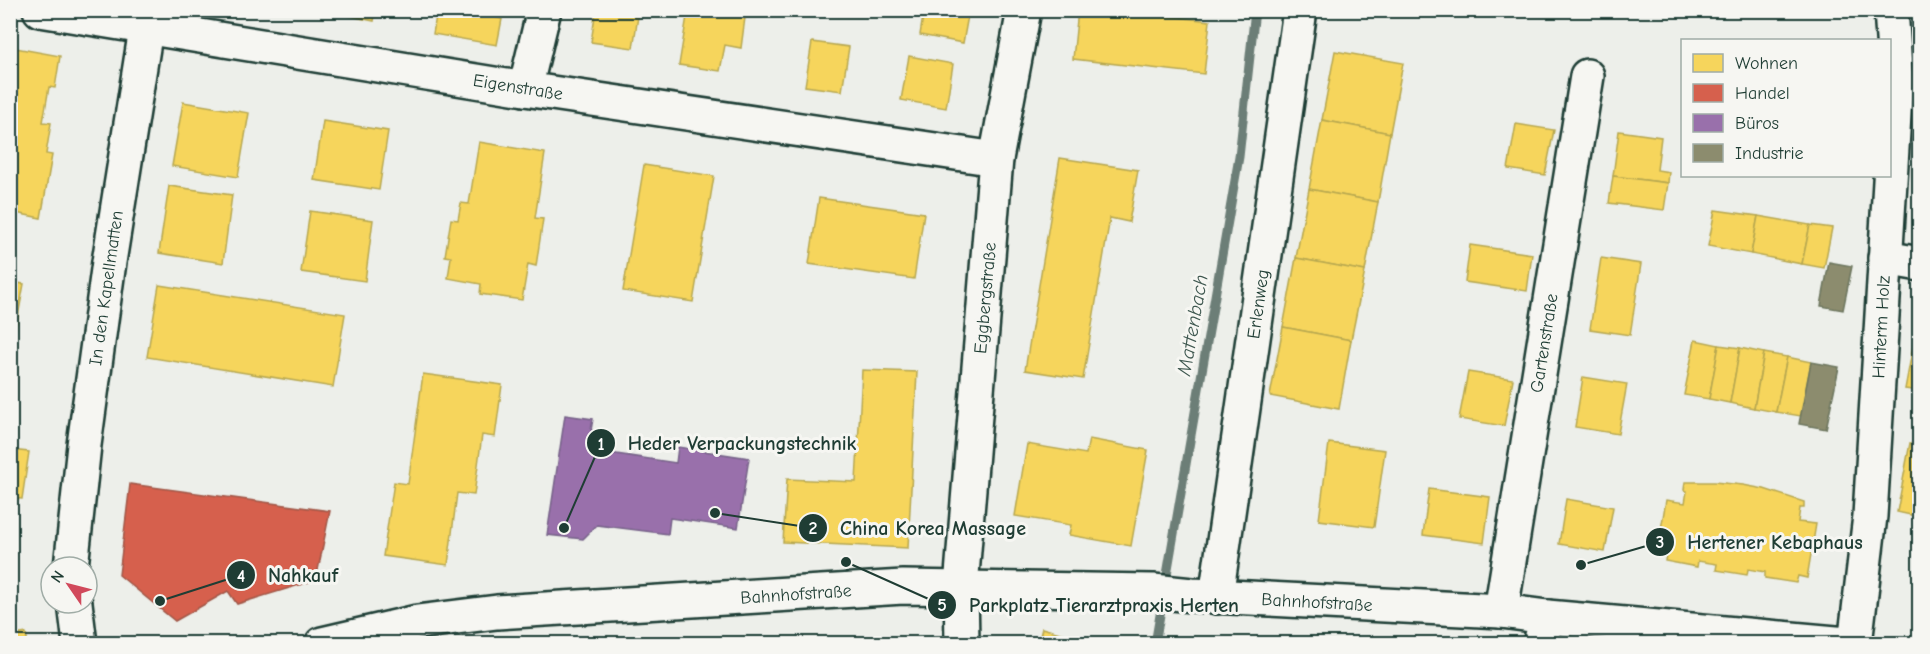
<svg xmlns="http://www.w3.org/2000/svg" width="1930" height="654" font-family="'Comic Neue',sans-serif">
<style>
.homes{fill:#f6d55c;stroke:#b6a750;stroke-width:1.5}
.shops{fill:#d6604d;stroke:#9f5646;stroke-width:1.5}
.offices{fill:#9970ab;stroke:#746187;stroke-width:1.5}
.industry{fill:#8c8c6e;stroke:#6b745d;stroke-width:1.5}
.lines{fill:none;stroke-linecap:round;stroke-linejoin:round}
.stream{stroke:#6c7e77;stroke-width:9}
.minor-casing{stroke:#1f3d34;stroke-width:38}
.tertiary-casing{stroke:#1f3d34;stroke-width:38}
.minor{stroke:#f6f6f2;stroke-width:33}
.tertiary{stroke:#f6f6f2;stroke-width:33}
.labels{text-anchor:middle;stroke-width:6;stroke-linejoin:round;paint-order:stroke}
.street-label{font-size:18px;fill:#1f3d34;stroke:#f6f6f2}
.water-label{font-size:20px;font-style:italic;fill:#3f5850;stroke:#f6f6f2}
.leader{fill:none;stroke:#1f3d34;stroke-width:2}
.callout-dot{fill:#1f3d34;stroke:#f6f6f2;stroke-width:2}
.mark-label{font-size:18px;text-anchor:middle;font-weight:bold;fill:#fff}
.callout-label{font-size:20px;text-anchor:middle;font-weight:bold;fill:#1f3d34;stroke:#f6f6f2;stroke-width:6;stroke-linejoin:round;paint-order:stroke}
</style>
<rect width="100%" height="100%" fill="#edefea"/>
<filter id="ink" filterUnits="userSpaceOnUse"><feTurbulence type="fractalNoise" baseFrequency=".0167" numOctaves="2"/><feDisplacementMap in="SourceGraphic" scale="12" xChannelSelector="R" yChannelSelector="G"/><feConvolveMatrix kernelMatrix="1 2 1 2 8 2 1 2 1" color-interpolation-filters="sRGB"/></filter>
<g filter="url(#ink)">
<!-- homes -->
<g class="homes">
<path d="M322 10H376L374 21Z"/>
<path d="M437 10H490L489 16 502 19 497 45 433 34Z"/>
<path d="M596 10H639L633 48 591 42Z"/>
<path d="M688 10H746L741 48 725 45 720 71 679 65Z"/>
<path d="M924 10H969L963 43 920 35Z"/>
<path d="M1078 10H1115L1210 21 1204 74 1073 59Z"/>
<path d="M812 42 849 47 842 91 805 86Z"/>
<path d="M10 47 60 56 55 88 49 87 43 122 51 123 46 154 52 155 41 218 10 212Z"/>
<path d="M1335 51 1403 63 1390 133 1322 120Z"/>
<path d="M909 56 953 64 946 108 901 100Z"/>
<path d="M183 102 249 113 238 177 172 166Z"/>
<path d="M1322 120 1390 133 1378 202 1309 189Z"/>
<path d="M323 121 388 131 379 190 314 180Z"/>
<path d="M1516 124 1554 130 1545 175 1508 169Z"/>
<path d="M1619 131 1661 137 1657 170 1669 172 1668 183 1613 176Z"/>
<path d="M479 142 545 153 535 218 543 219 536 266 528 264 522 300 480 294 481 284 448 278 451 257 445 256 451 219 458 220 461 203 469 204Z"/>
<path d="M1060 158 1138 170 1129 222 1110 218 1083 379 1025 370Z"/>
<path d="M644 165 714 176 693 302 623 291Z"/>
<path d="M1613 176 1668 183 1664 210 1609 203Z"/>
<path d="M169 186 232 195 223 263 159 253Z"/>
<path d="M1309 189 1378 202 1365 271 1296 258Z"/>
<path d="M819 198 924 213 914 279 809 264Z"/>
<path d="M1715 210 1758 216 1751 254 1708 246Z"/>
<path d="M310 211 373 220 365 281 301 272Z"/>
<path d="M1758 216 1810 225 1802 264 1751 254Z"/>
<path d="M1810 225 1832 228 1824 268 1802 264Z"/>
<path d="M1470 245 1532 254 1527 291 1465 282Z"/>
<path d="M1296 258 1365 271 1351 340 1283 327Z"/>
<path d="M1601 258 1641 264 1630 335 1590 329Z"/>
<path d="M10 282 24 284 14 338 10 337Z"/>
<path d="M159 285 345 314 333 387 147 357Z"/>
<path d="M1918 319 1920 320V391L1905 389Z"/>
<path d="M1283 327 1351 340 1339 409 1270 396Z"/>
<path d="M1695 340 1719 345 1709 399 1684 395Z"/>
<path d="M1719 345 1740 348 1730 403 1709 399Z"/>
<path d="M1740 348 1764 353 1754 408 1730 403Z"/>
<path d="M1764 353 1787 357 1776 412 1754 408Z"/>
<path d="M1787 357 1811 362 1801 416 1776 412Z"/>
<path d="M862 370 917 372 908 548 783 542 787 479 856 482Z"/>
<path d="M1468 372 1513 379 1504 426 1459 419Z"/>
<path d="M423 374 502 385 495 437 482 435 474 495 457 493 448 565 383 556 394 482 408 484Z"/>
<path d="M1583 377 1627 384 1618 434 1575 427Z"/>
<path d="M1089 439 1148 450 1131 546 1069 535 1071 525 1015 516 1027 444 1086 454Z"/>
<path d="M1329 443 1385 450 1374 527 1319 520Z"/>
<path d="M1910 443 1920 445V517L1897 512Z"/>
<path d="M10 450 29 452 22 499 10 498Z"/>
<path d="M1685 482H1714L1743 485 1764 489 1804 502V508H1800L1798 522 1816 524 1807 578 1798 576 1796 583 1765 578V572L1748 569 1747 575 1716 570 1717 564 1698 561 1697 567 1665 561 1666 555 1657 553 1666 500 1685 503 1687 491 1684 490Z"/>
<path d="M1429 489 1490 497 1484 543 1423 535Z"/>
<path d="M1566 499 1613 507 1605 552 1559 544Z"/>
<path d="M10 616 15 635 26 633 28 644H10Z"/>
<path d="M1042 628 1099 644H1038Z"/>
</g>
<!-- shops -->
<path class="shops" d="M130 484 330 511 316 580 237 604 228 591 175 621 119 575Z"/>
<!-- offices -->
<g class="offices">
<path d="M565 415 593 419 591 430 606 433 603 452 676 463 678 447 749 458 738 528 670 518 668 534 597 525 583 539 547 535Z"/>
<path d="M910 638V644H826Z"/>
</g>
<!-- industry -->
<g class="industry">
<path d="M1829 262 1852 266 1843 310 1821 306Z"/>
<path d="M1811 362 1839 367 1826 429 1799 424Z"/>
</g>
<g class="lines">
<!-- stream -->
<path class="stream" d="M1155 644 1239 157 1255 10"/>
<!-- minor casing -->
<g class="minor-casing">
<g id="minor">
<path d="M40 10 525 89 996 159"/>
<path d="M525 89 544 10"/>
<path d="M1885 258 1920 264"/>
<path d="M71 567 84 445 109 262 149 10"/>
<path d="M1216 597 1300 10"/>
<path d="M75 603 80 644"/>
<path d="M1501 611 1587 76"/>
<path d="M962 644 961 587 996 159 1024 10"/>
<path d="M1540 644 1547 617"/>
<path d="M1855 644 1870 516 1896 81 1891 10"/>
</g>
</g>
<!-- tertiary casing -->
<g class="tertiary-casing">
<path id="tertiary" d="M322 644 417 622 497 612 903 587 1153 591 1192 595 1501 611 1547 617 1847 644"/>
</g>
<!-- minor -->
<use href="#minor" class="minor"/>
<!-- tertiary -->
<use href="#tertiary" class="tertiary"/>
</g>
</g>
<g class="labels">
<!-- street labels -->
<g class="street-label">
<text transform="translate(518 87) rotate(9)" y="6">Eigenstraße</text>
<text transform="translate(106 288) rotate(-82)" y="6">In den Kapellmatten</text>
<text transform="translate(985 298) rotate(-85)" y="6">Eggbergstraße</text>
<text transform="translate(1258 304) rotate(-82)" y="6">Erlenweg</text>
<text transform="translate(1881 327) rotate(-87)" y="6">Hinterm Holz</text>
<text transform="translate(1544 343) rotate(-81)" y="6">Gartenstraße</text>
<text transform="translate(796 594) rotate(-4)" y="6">Bahnhofstraße</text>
<text transform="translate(1317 602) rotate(3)" y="6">Bahnhofstraße</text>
</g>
<!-- water labels -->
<g class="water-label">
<text transform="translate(1192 325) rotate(-80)" y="7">Mattenbach</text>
</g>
</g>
<!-- callouts -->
<path class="leader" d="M564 528L601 443M715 513L813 528M1581 565L1660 542M160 601L241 575M846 562L942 605"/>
<g class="callout-dot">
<circle cx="564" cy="528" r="6"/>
<circle cx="715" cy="513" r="6"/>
<circle cx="1581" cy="565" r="6"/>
<circle cx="160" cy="601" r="6"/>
<circle cx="846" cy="562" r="6"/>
<circle cx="601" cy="443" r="15"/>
<circle cx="813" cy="528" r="15"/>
<circle cx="1660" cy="542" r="15"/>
<circle cx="241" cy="575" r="15"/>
<circle cx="942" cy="605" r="15"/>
</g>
<g class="mark-label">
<text x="601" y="450">1</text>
<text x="813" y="534">2</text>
<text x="1660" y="548">3</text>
<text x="241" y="582">4</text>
<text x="942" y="611">5</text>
</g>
<g class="callout-label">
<text x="742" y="450">Heder Verpackungstechnik</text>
<text x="933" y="535">China Korea Massage</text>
<text x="1775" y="549">Hertener Kebaphaus</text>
<text x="303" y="582">Nahkauf</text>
<text x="1104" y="612">Parkplatz Tierarztpraxis Herten</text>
</g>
<!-- margin -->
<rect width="1930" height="654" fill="none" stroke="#f6f6f2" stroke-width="36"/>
<rect x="18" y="18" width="1894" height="618" fill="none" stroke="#1f3d34" stroke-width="2" filter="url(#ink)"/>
<!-- legend -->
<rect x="1681" y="39" width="210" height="138" fill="#f6f6f2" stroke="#a0aca6" stroke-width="1.5"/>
<rect x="1693" y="54" width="30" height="18" fill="#f6d55c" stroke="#a0aca6" stroke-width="1.5"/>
<text x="1735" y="69" font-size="18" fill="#1f3d34">Wohnen</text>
<rect x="1693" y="84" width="30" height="18" fill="#d6604d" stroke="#a0aca6" stroke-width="1.5"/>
<text x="1735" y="99" font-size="18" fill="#1f3d34">Handel</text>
<rect x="1693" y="114" width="30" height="18" fill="#9970ab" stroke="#a0aca6" stroke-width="1.5"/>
<text x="1735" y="129" font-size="18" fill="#1f3d34">Büros</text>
<rect x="1693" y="144" width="30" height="18" fill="#8c8c6e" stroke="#a0aca6" stroke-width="1.5"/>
<text x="1735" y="159" font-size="18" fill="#1f3d34">Industrie</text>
<!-- north arrow -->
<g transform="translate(69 585) rotate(305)"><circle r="28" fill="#f6f6f2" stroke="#a0aca6" stroke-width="1.5"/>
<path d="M0-4.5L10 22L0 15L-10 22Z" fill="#d1495b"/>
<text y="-9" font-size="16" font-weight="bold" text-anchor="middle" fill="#1f3d34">N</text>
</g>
</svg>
